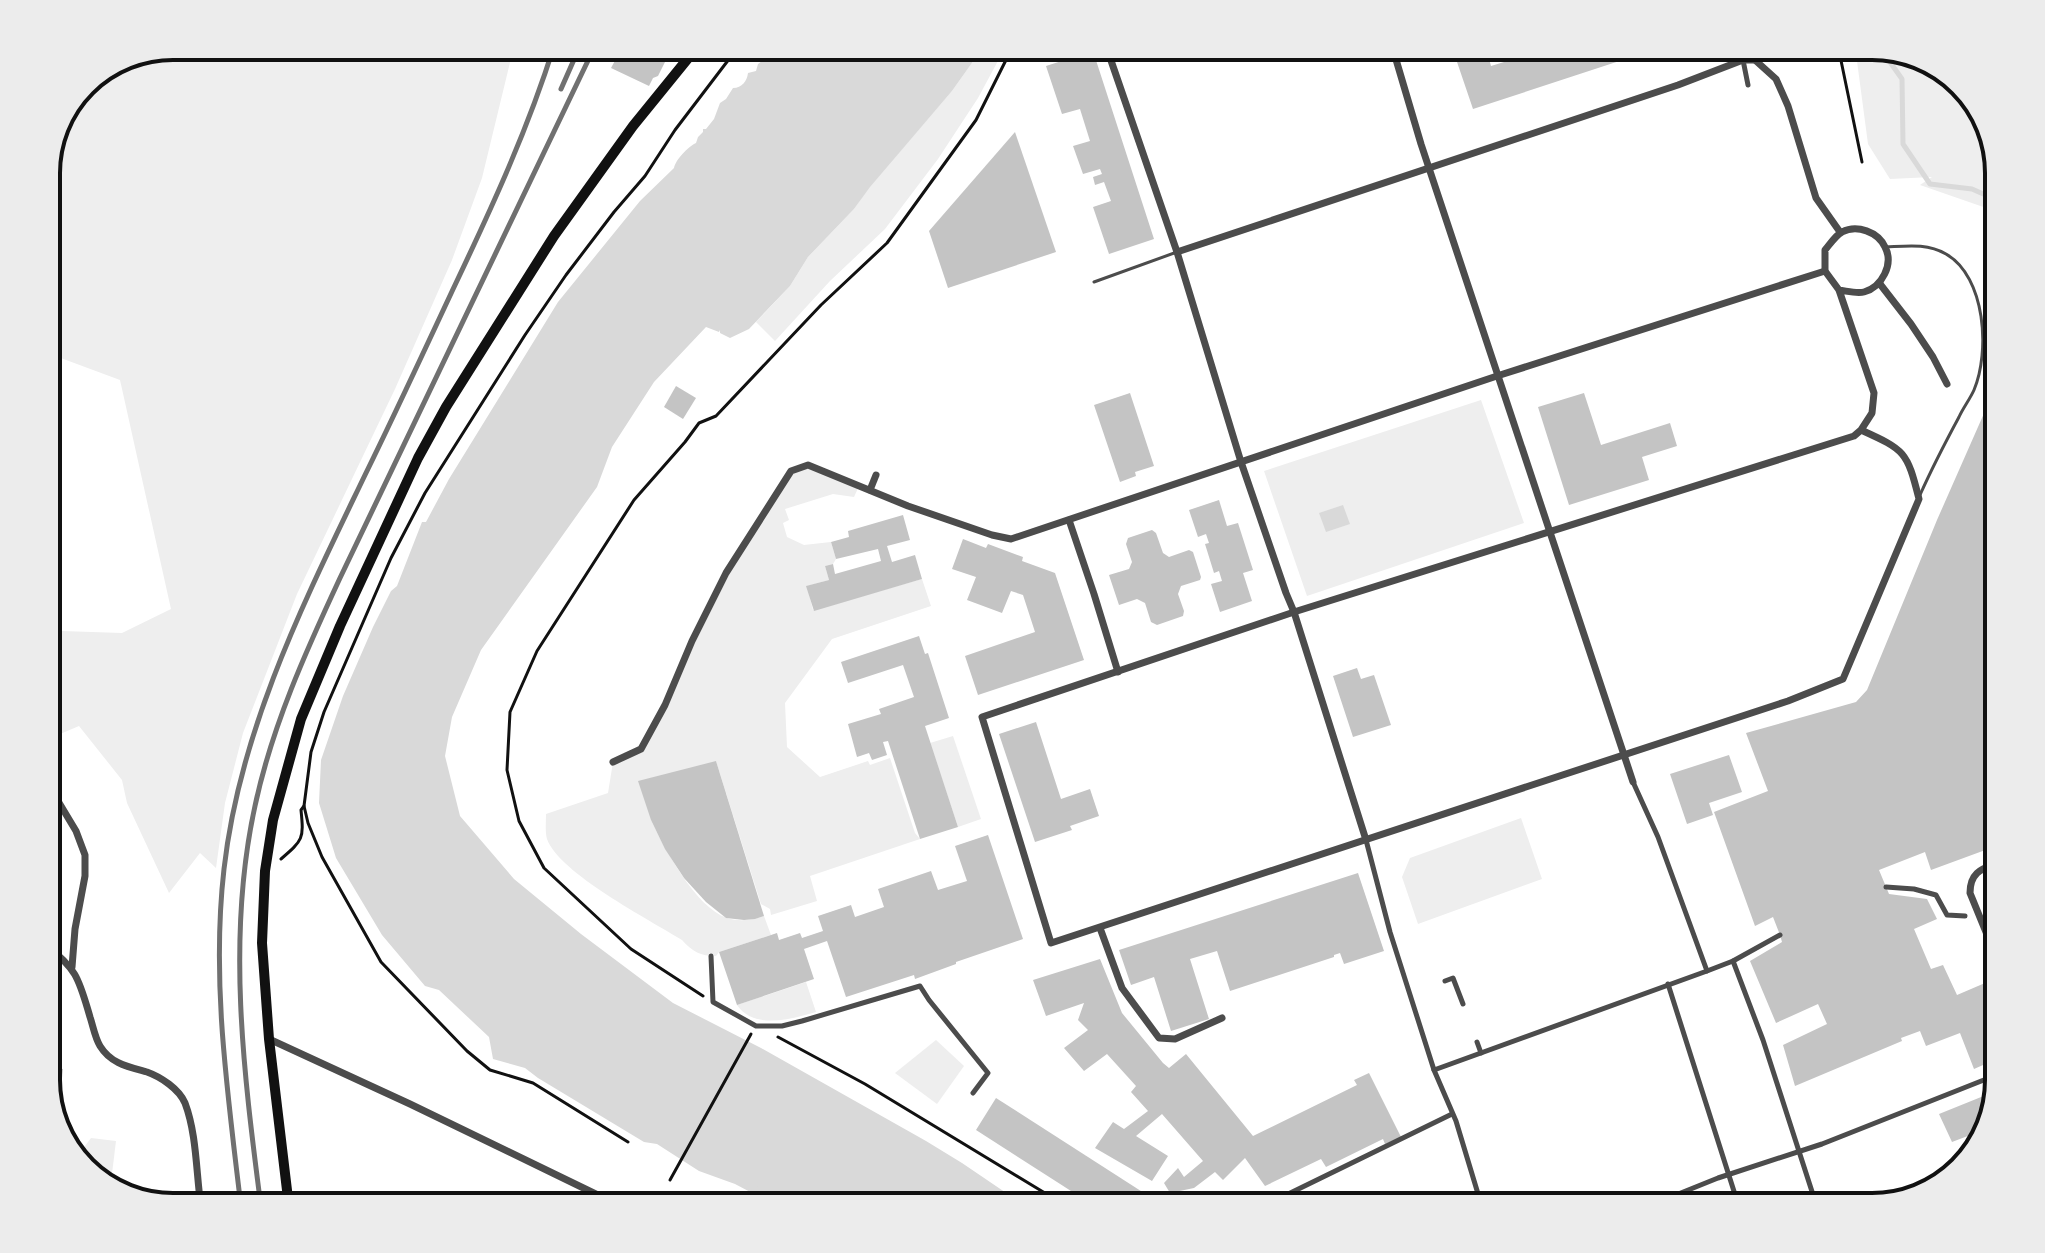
<svg xmlns="http://www.w3.org/2000/svg" width="2045" height="1253" font-family="'Space Grotesk',sans-serif">
<style>
.green{fill:#eee}
.water{fill:#d9d9d9}
.lines{fill:none;stroke-linecap:round;stroke-linejoin:round}
.stream{stroke:#d9d9d9;stroke-width:5}
.building{fill:#c4c4c4}
.path{stroke:#111;stroke-width:3}
.service{stroke:#4c4c4c;stroke-width:3}
.pedestrian{stroke:#4c4c4c;stroke-width:5}
.minor{stroke:#4c4c4c;stroke-width:7}
.secondary{stroke:#111;stroke-width:10}
.rail{stroke:#707070;stroke-width:5}
.rim{fill:none;stroke:#111;stroke-width:4}
</style>
<rect width="100%" height="100%" fill="#fff"/>
<!-- green -->
<g class="green">
<path d="M173 46H514L482 178 452 260 395 389 297 594 243 733 225 803 216 868 200 853 169 893 127 803 122 780 79 726 46 740V643L62 631 122 633 171 609 120 380 50 354 46 366V165L84 83Z"/>
<path d="M984 46H1006L978 98 938 159 885 229 830 281 775 341 756 322 790 286 808 257 854 209 869 187 952 91Z"/>
<path d="M1855 46H1872L1936 63 1982 109 1999 165V218L1992 210 1920 185 1932 177 1890 179 1868 144Z"/>
<path d="M1481 400 1524 523 1307 596 1264 471Z"/>
<path d="M808 465 859 486 854 497 833 494 785 509 789 520 783 523 787 537 804 545 831 542 836 559 833 564 825 566 829 580 807 586 813 610 922 579 931 606 832 639 785 703 787 747 820 777 868 761 870 765 890 758 915 833 920 839 810 876 817 901 771 915 770 909 761 904 716 761 651 820C665 849 695 907 727 918 740 922 753 920 764 916L771 935 719 952 716 956C700 956 693 952 682 940 650 920 559 873 547 839 545 832 546 822 546 814L608 793 613 762 641 749 726 573 791 471Z"/>
<path d="M953 736 981 819 958 827 930 743Z"/>
<path d="M1521 818 1542 879 1418 924 1402 877 1410 858Z"/>
<path d="M806 982 816 1012C792 1019 754 1030 737 1005Z"/>
<path d="M936 1040 964 1066 937 1104 895 1073Z"/>
<path d="M91 1138 116 1141 110 1190 81 1161 82 1150Z"/>
</g>
<!-- water -->
<g class="water">
<path d="M782 46H984L952 91 870 187 854 209 808 257 790 286 749 329 730 338 720 333V330L719 332 706 327 654 382 612 447 597 487 481 650 452 717 445 756 460 816 514 879 581 934 673 1003 761 1048 926 1141 962 1163 1027 1207H779L735 1184 699 1171 657 1144 644 1142 538 1078 525 1068 493 1059 489 1037 439 990 425 986 382 935 336 858 319 803 321 760 343 696 373 627 391 591 397 586 422 522H426L449 479 558 302 640 201 674 168C676 159 688 147 696 143L698 137 703 132V129H706L714 119 720 103 726 99 733 88C742 88 747 81 748 73L756 71 758 64Z"/>
<path d="M1343 505 1350 524 1326 532 1319 513Z"/>
<path d="M1194 1193 1215 1204 1214 1207 1164 1206 1172 1198Z"/>
</g>
<g class="lines">
<!-- stream -->
<g class="stream">
<path d="M1880 48 1902 79 1903 144 1930 184 1972 189 1999 201"/>
<path d="M755 1188 758 1207"/>
</g>
</g>
<!-- building -->
<g class="building">
<path d="M623 46H683L674 58 668 56 658 76 653 78 649 86 611 68Z"/>
<path d="M1442 46H1491L1486 48 1491 66 1556 46H1651L1653 50 1473 109 1456 59 1447 62Z"/>
<path d="M1093 51 1154 239 1109 254 1093 207 1111 201 1104 182 1095 185 1093 177 1102 174 1100 169 1083 174 1073 146 1090 141 1080 109 1062 114 1046 66Z"/>
<path d="M1015 132 1056 252 948 288 929 231Z"/>
<path d="M676 386 696 398 683 419 664 407Z"/>
<path d="M1130 393 1154 466 1135 472 1136 476 1120 482 1094 405Z"/>
<path d="M1584 393 1601 445 1670 423 1677 446 1642 457 1649 480 1569 505 1538 407Z"/>
<path d="M1989 402 1999 428V845L1931 870 1925 852 1879 870 1889 894 1927 899 1937 919 1914 929 1931 969 1943 965 1957 995 1992 980 1999 998V1058L1974 1069 1960 1033 1926 1046 1920 1031 1901 1038 1902 1041 1795 1086 1783 1045 1827 1024 1818 1004 1776 1023 1750 961 1782 942 1780 935 1773 917 1755 926 1714 812 1768 791 1746 733 1856 702 1867 690 1937 520Z"/>
<path d="M1219 500 1227 526 1238 523 1253 570 1243 573 1252 601 1220 612 1211 584 1222 581 1219 571 1214 573 1205 544 1209 543 1206 534 1198 537 1189 510Z"/>
<path d="M903 515 910 540 887 546 892 562 915 555 922 579 814 611 806 586 829 580 825 566 833 564 835 574 881 561 878 549 836 559 831 542 849 537 848 531Z"/>
<path d="M1152 530 1156 533 1163 553 1169 557 1189 550 1193 552 1201 577 1200 580 1181 586 1178 594 1184 611 1183 616 1157 625 1151 622 1145 603 1137 599 1119 605 1109 575 1129 569 1132 562 1126 544 1128 538Z"/>
<path d="M963 539 986 548 988 544 1023 557 1022 561 1055 573 1084 660 978 695 965 656 1035 632 1023 595 1011 591 1002 613 967 600 976 577 952 569Z"/>
<path d="M919 636 925 654 928 653 949 718 925 726 958 827 920 839 888 741 883 742 887 755 872 760 869 753 857 757 848 724 881 714 879 709 914 697 903 665 848 683 841 662Z"/>
<path d="M1357 668 1361 679 1374 675 1391 725 1353 737 1333 676Z"/>
<path d="M1036 722 1061 799 1090 789 1099 816 1070 826 1072 830 1035 842 999 734Z"/>
<path d="M1729 755 1742 792 1709 803 1713 815 1687 824 1670 774Z"/>
<path d="M716 761 764 916 755 919 744 920 726 918 706 902 684 878 665 849 651 820 638 781Z"/>
<path d="M988 835 1023 939 956 962V964L915 979 914 975 846 997 827 941 804 949 814 979 737 1005 719 952 777 933 779 940 800 933 802 938 823 931 818 916 851 905 855 917 884 907 878 889 931 871 938 890 967 881 955 846Z"/>
<path d="M1358 873 1384 951 1344 964 1340 953 1334 955V957L1230 991 1217 951 1190 959 1209 1019 1171 1031 1154 977 1131 985 1119 950Z"/>
<path d="M1100 959 1122 1013 1163 1063 1169 1068 1186 1054 1253 1136 1357 1085 1354 1080 1369 1073 1401 1137 1385 1144 1383 1139 1326 1167 1321 1159 1265 1186 1245 1158 1223 1180 1215 1172 1194 1188 1170 1193 1164 1183 1178 1168 1184 1177 1203 1161 1162 1114 1136 1136 1168 1156 1152 1181 1095 1148 1113 1122 1124 1129 1148 1111 1131 1092 1136 1086 1107 1054 1084 1071 1064 1048 1088 1030 1078 1020 1084 1003 1046 1016 1033 980Z"/>
<path d="M46 1066 63 1069 57 1123 46 1088Z"/>
<path d="M1996 1091 1989 1116 1982 1118 1986 1129 1952 1142 1939 1114Z"/>
<path d="M996 1098 1144 1193 1165 1207H1096L976 1130Z"/>
</g>
<g class="lines">
<!-- path -->
<g class="path">
<path d="M1838 46 1862 162"/>
<path d="M304 806 308 823 322 857 381 962 467 1051 490 1070 533 1083 628 1142"/>
<path d="M281 859C303 840 304 839 301 810L304 806 311 752 324 712 391 558 425 493 525 335 566 275 614 212 645 176 675 130 739 46"/>
<path d="M703 996 631 949 544 868 519 821 507 770 510 712 537 651 634 500 685 442 699 423 716 416 821 305 887 243 976 120 1013 46"/>
<path d="M778 1037 865 1084 1068 1207"/>
<path d="M670 1180 751 1034"/>
</g>
<!-- service -->
<g class="service">
<path d="M1886 247C1907 246 1927 243 1946 254 1986 277 1990 352 1974 390 1970 399 1963 408 1959 417 1945 443 1932 468 1920 495"/>
<path d="M1094 282 1177 252"/>
</g>
<!-- pedestrian -->
<g class="pedestrian">
<path d="M1743 60 1748 85"/>
<path d="M1366 840 1390 932 1434 1070 1707 971 1658 837 1633 782"/>
<path d="M1886 887 1914 889 1936 895 1947 915 1965 916"/>
<path d="M711 956 713 1002 756 1026H782L802 1021 920 986 929 1000 988 1073 973 1093"/>
<path d="M1733 961 1780 935"/>
<path d="M1707 971 1733 961 1763 1040 1817 1207"/>
<path d="M1445 981 1453 978 1463 1004"/>
<path d="M1668 984 1739 1207"/>
<path d="M1477 1042 1481 1053"/>
<path d="M1434 1070 1456 1121 1482 1207"/>
<path d="M1286 1207 1280 1198 1452 1114"/>
<path d="M1646 1207 1718 1178 1822 1144 1999 1074"/>
</g>
<!-- minor -->
<g class="minor">
<path d="M1106 46 1177 252 1241 462 1286 593 1294 612 1366 840"/>
<path d="M1392 46 1421 144 1633 782"/>
<path d="M1755 46V60L1776 79 1788 106 1816 198 1840 232"/>
<path d="M1177 252 1678 85 1743 60H1755"/>
<path d="M1880 284 1911 324 1933 357 1947 384"/>
<path d="M1839 290C1847 291 1857 294 1864 292 1882 287 1894 264 1885 247 1878 232 1857 224 1842 232 1836 235 1830 244 1825 250V271L1839 290 1874 393 1872 413 1861 430 1854 436 1294 612 982 717 1051 943 1788 701 1843 679 1919 499C1907 451 1905 450 1861 430"/>
<path d="M870 490 876 475"/>
<path d="M1069 520 1094 594 1118 672"/>
<path d="M613 762 641 749 665 705 692 641 726 573 791 471 808 465 908 506 992 535 1011 539 1497 376 1825 271"/>
<path d="M46 781 76 831 85 855V876L75 929 72 967"/>
<path d="M1999 862C1982 869 1970 872 1970 893L1999 964"/>
<path d="M1100 928 1122 988 1159 1038 1175 1039 1222 1018"/>
<path d="M46 945C78 970 79 980 90 1017 93 1026 95 1038 100 1046 111 1064 129 1067 147 1072 161 1077 179 1089 185 1103 197 1135 196 1173 201 1207"/>
<path d="M269 1039 410 1104 604 1198 637 1207"/>
</g>
<!-- secondary -->
<path class="secondary" d="M289 1207 269 1039 262 943 265 871 273 820 301 719 340 626 418 458 446 407 554 236 633 126 698 46"/>
<!-- rail -->
<g class="rail">
<path d="M561 89 580 46"/>
<path d="M241 1207C228 1095 211 982 224 869 240 728 305 600 365 475 396 412 425 349 455 285 492 207 528 129 554 46"/>
<path d="M261 1207C244 1075 226 938 255 806 272 726 306 651 340 578L595 46"/>
</g>
</g>
<!-- crop -->
<path d="M0 0H2045V1253H0ZM173 60H1872A113 113 0 0 1 1985 173V1080A113 113 0 0 1 1872 1193H173A113 113 0 0 1 60 1080V173A113 113 0 0 1 173 60Z" fill="#ececec" fill-rule="evenodd"/>
<path class="rim" d="M173 60H1872A113 113 0 0 1 1985 173V1080A113 113 0 0 1 1872 1193H173A113 113 0 0 1 60 1080V173A113 113 0 0 1 173 60Z"/>
</svg>
